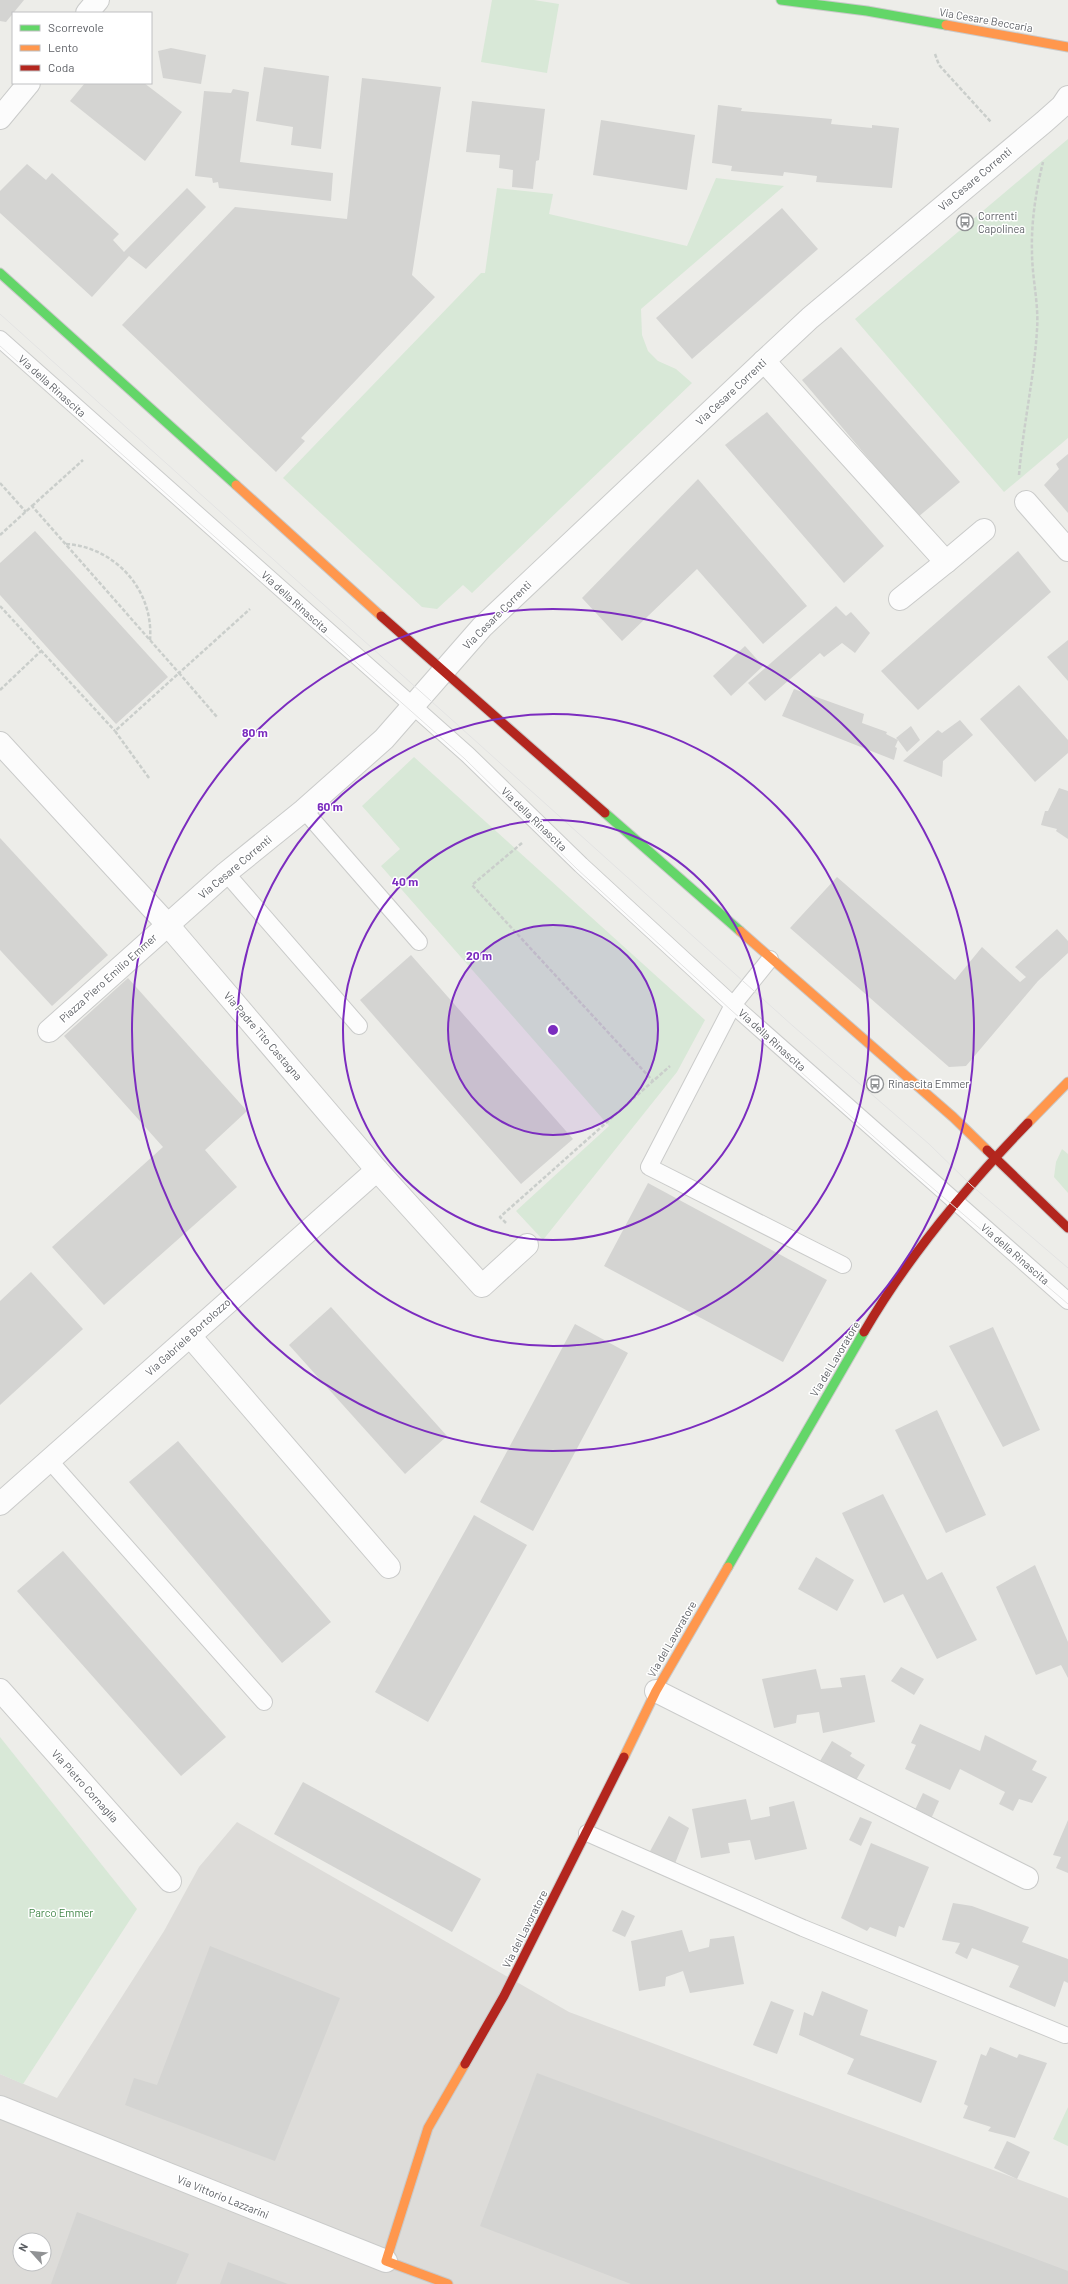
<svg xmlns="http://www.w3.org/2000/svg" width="1068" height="2284" font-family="Barlow,sans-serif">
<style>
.industrial{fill:#dddcd9;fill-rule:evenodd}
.green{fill:#d8e8d7}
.building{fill:#d4d4d2}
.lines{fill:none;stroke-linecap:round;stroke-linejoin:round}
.lane-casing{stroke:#cacbca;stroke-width:18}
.street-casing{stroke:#cacbca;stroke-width:24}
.fast-casing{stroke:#c9c9c9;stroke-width:11}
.slow-casing{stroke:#c9c9c9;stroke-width:11}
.jam-casing{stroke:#c9c9c9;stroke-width:11}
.path{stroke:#cacecb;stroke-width:2.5;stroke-dasharray:4 2;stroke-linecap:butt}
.lane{stroke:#fcfcfc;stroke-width:16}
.street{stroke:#fcfcfc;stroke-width:22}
.fast{stroke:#63d668;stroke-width:9}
.slow{stroke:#ff974d;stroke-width:9}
.jam{stroke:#b3261e;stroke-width:9}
.tram{stroke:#e3e3e3;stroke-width:1}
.ring{fill:none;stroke:#7b2cbf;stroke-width:2}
.labels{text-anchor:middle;stroke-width:3;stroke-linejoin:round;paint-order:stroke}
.street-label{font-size:11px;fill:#5e6166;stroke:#fff}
.poi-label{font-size:11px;fill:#5e6166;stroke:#fff;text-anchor:start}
.park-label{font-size:11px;fill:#3f8446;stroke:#fff}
.centre{fill:#7b2cbf;stroke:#fff;stroke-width:2}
.ring-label{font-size:12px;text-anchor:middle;font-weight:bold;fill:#7b2cbf;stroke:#fff;stroke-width:3;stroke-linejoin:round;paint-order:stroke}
</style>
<rect width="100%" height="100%" fill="#edede9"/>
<!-- industrial -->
<path class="industrial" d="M237 1822 569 2012 1068 2198V2284H0V2074L57 2098 164 1931 199 1867ZM20 2240H44V2264H20Z"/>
<!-- green -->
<g class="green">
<path d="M492 0H534L559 4 547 73 481 62Z"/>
<path d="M1068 139V438L1004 492 855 319Z"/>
<path d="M716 178 784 186 641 309 642 335 648 351 658 361 676 369 692 383 472 593 463 585 437 609 422 607 283 478 481 273H485L497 188 553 194 549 214 687 246Z"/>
<path d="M414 757 705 1020 677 1072 543 1240 516 1211 609 1126 381 866 400 849 362 806Z"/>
<path d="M1062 1149 1068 1154V1193L1054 1177 1056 1162Z"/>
<path d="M0 1737 137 1909 23 2084 0 2074Z"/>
<path d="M1068 2107V2146L1053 2139Z"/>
</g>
<!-- building -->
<g class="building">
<path d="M0 0H24L6 22 0 21Z"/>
<path d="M171 48 206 55 201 84 163 78 158 51Z"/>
<path d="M264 67 329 76 321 149 291 145 293 127 256 121Z"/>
<path d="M362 78 441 87 412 275 435 297 301 438 305 441 276 472 122 325 235 207 347 219Z"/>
<path d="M85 83H144L182 112 145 161 70 101Z"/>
<path d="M233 89 249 92 240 162 333 173 331 201 219 188 218 182 213 183 212 178 195 176 204 91 231 93Z"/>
<path d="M472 101 545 109 539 160 536 161 533 189 512 187 513 170 499 168 500 155 466 152Z"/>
<path d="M718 105 742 108 741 111 832 119 831 124 872 128V125L899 128 892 188 816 182 817 176 784 172 783 176 731 171 732 166 712 163Z"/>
<path d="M601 120 695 135 687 190 593 175Z"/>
<path d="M27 164 46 180 52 173 119 234 113 240 124 252 187 188 206 207 146 269 129 256 92 297 0 213V191Z"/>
<path d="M782 208 818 249 692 359 656 318Z"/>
<path d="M841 347 960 482 918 517 802 380Z"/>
<path d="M767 412 884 546 844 583 725 445Z"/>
<path d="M1068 454V513L1044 485 1059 469 1056 464Z"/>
<path d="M698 479 807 606 763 644 697 569 622 641 582 598Z"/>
<path d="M35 531 168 677 116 724 0 595V563Z"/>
<path d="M1018 551 1051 592 918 710 881 671Z"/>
<path d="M836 606 846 616 851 612 870 633 855 653 842 643 824 657 820 653 765 701 748 683Z"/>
<path d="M1068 640V681L1047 657Z"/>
<path d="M745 646 763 666 731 696 713 676Z"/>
<path d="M1019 685 1068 740V753L1035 782 980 719Z"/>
<path d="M794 689 864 714 862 723 887 732 886 734 898 740 896 738 911 726 920 740 907 752 898 740 895 747 897 748 894 760 782 716Z"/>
<path d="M960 720 973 735 943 761 942 777 903 761 938 730 942 733Z"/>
<path d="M1059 788 1068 791V839L1056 831 1057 829 1041 825 1045 811H1048Z"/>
<path d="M0 838 108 955 52 1006 0 950Z"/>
<path d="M837 877 955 980 982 947 1020 982 1026 977 1015 967 1057 929 1068 941V953L1038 981 966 1066 949 1067 790 928Z"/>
<path d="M411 955 573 1139 521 1184 360 1000Z"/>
<path d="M128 978 247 1111 205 1150 237 1187 104 1305 52 1247 163 1147 64 1036Z"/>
<path d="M648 1183 827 1280 783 1362 604 1266Z"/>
<path d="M31 1272 83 1329 0 1405V1301Z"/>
<path d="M331 1307 447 1436 405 1474 289 1345Z"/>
<path d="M575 1324 628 1353 533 1531 480 1502Z"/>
<path d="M993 1327 1040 1430 1003 1447 949 1346Z"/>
<path d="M937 1410 986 1515 946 1533 895 1430Z"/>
<path d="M178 1441 331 1622 282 1663 129 1482Z"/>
<path d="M883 1494 927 1580 942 1572 977 1640 937 1659 903 1594 884 1603 842 1513Z"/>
<path d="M474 1515 527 1545 428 1722 375 1692Z"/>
<path d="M63 1551 226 1737 181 1776 17 1591Z"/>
<path d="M816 1557 854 1580 837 1611 798 1589Z"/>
<path d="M1035 1565 1068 1642V1678L1061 1665 1036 1675 996 1587Z"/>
<path d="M901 1667 924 1679 914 1695 891 1681Z"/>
<path d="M816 1669 821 1689 842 1687 840 1678 865 1675 875 1722 823 1733 819 1712 797 1715 796 1723 774 1728 762 1679Z"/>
<path d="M920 1724 980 1751 985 1735 1037 1761 1032 1770 1047 1777 1032 1803 1019 1799 1013 1811 999 1804 1005 1792 960 1769 950 1790 905 1769 916 1745 911 1743Z"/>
<path d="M832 1741 852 1753 850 1756 865 1765 852 1787 817 1766Z"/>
<path d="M303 1782 481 1879 452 1932 274 1834Z"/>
<path d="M923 1793 939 1801 931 1819 914 1812Z"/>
<path d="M746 1799 751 1820 770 1816 769 1807 794 1801 807 1849 755 1860 750 1840 728 1843 730 1853 701 1858 692 1809Z"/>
<path d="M669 1816 689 1828 674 1866 648 1855Z"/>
<path d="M860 1817 872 1822 861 1846 849 1840Z"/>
<path d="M1068 1820V1873L1056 1868 1061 1857 1053 1855Z"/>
<path d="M871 1843 929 1867 904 1928 899 1926 896 1937 870 1927 867 1931 841 1918Z"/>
<path d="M953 1903 972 1906 1029 1927 1022 1942 1068 1959V1983L1064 1981 1055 2007 1009 1987 1019 1966 972 1948 967 1959 955 1953 960 1943 942 1940Z"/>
<path d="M622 1910 635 1916 625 1937 612 1931Z"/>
<path d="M682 1930 689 1952 709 1947 710 1939 734 1936 744 1984 690 1993 683 1971 666 1977 665 1986 639 1991 631 1941Z"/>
<path d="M210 1946 340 1998 275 2161 125 2105 134 2078 157 2085Z"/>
<path d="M822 1991 868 2010 860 2035 937 2061 921 2103 847 2074 854 2059 799 2035 804 2012 813 2016Z"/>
<path d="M771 2001 794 2010 777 2054 753 2045Z"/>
<path d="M990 2047 1017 2058 1019 2054 1047 2063 1015 2138 988 2131 991 2127 963 2118 968 2106 964 2104 981 2054 986 2056Z"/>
<path d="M537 2073 1068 2271V2284H631L480 2226Z"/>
<path d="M1007 2141 1030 2152 1017 2179 994 2168Z"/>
<path d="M77 2212 189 2254 176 2284H51Z"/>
<path d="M228 2262 288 2284H220Z"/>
</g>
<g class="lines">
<!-- lane casing -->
<g class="lane-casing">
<g id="lane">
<path d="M0 339 468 755 581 865 733 1005 1068 1301"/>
<path d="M304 810 419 942"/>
<path d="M226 873 359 1026"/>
<path d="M770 959 733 1005 649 1167 843 1265"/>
<path d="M49 1460 264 1702"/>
<path d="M587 1833 803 1928 1065 2035"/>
</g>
</g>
<!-- street casing -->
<g class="street-casing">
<g id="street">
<path d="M87 13 98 0"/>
<path d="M0 118 29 83"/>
<path d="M764 361 946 562 984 530"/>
<path d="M1026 502 1068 550"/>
<path d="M900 599 946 562"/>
<path d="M0 743 167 924 377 1170 482 1286 527 1245"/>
<path d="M49 1031 226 873 304 810 384 739 482 627 764 361 810 318 1044 122 1062 106 1068 97"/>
<path d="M190 1336 389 1567"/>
<path d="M0 1504 377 1170"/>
<path d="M0 1690 170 1881"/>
<path d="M656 1691 1027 1878"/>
<path d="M0 2107 386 2261"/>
</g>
</g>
<!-- fast casing -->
<g class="fast-casing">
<g id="fast">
<path d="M781 0 867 11 946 25"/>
<path d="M0 273 236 485"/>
<path d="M605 813 740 931"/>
<path d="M728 1567 864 1332"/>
</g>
</g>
<!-- slow casing -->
<g class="slow-casing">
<g id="slow">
<path d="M946 25 1068 47"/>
<path d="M236 485 381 616"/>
<path d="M740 931 953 1117 987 1150"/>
<path d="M1028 1123 1068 1082"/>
<path d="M624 1757 656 1691 728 1567"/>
<path d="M448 2284 386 2261 428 2128 465 2064"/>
</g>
</g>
<!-- jam casing -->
<g class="jam-casing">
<g id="jam">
<path d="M381 616 605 813"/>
<path d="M987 1150 1068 1228"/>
<path d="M864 1332C907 1258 968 1185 1028 1123"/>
<path d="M465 2064 504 1996 624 1757"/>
</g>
</g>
<!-- path -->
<g class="path">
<path d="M935 54 939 65 991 122"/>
<path d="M1019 475C1023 426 1034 379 1037 330 1039 304 1032 278 1032 252 1031 222 1036 191 1043 162"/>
<path d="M0 483 26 512"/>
<path d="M32 506 83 460"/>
<path d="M0 535 32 506 179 673 250 609"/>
<path d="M66 544C115 547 154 590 150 640"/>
<path d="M0 606 115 731"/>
<path d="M0 690 41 651"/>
<path d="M149 778 115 731 179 673 217 717"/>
<path d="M522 843 472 885 653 1081"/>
<path d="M506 1223 500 1217 670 1066"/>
</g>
<!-- lane -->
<use href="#lane" class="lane"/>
<!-- street -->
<use href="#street" class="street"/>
<!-- fast -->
<use href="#fast" class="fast"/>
<!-- slow -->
<use href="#slow" class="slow"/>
<!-- jam -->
<use href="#jam" class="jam"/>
<!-- tram -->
<g class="tram">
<path d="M0 314 793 1026 929 1144 971 1185 1068 1268"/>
<path d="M0 346 465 759 577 869 731 1010 908 1167 1068 1304"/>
</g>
</g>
<!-- distance rings -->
<circle cx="553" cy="1030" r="105" fill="#7b2cbf" fill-opacity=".12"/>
<g class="ring">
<circle cx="553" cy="1030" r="105"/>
<circle cx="553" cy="1030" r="210"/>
<circle cx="553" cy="1030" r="316"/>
<circle cx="553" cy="1030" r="421"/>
</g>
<!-- icons -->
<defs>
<g id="bus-ring" transform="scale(0.9)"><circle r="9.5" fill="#fff" stroke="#909294" stroke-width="1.5"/><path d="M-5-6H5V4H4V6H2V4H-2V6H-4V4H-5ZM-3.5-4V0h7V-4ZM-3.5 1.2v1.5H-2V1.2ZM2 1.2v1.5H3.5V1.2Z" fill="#909294"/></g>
</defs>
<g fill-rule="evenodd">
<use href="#bus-ring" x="965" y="222"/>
<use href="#bus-ring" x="875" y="1084"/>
</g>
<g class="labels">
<!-- street labels -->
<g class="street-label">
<text transform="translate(986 20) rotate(10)" y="4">Via Cesare Beccaria</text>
<text transform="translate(975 179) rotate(-40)" y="4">Via Cesare Correnti</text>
<text transform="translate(52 386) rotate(42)" y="4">Via della Rinascita</text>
<text transform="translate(731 392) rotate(-43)" y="4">Via Cesare Correnti</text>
<text transform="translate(295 602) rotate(42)" y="4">Via della Rinascita</text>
<text transform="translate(497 615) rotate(-45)" y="4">Via Cesare Correnti</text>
<text transform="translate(534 819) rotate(44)" y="4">Via della Rinascita</text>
<text transform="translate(235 867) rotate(-40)" y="4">Via Cesare Correnti</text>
<text transform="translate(108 978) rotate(-42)" y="4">Piazza Piero Emilio Emmer</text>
<text transform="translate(263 1036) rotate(49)" y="4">Via Padre Tito Castagna</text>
<text transform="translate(772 1040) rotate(42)" y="4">Via della Rinascita</text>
<text transform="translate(1015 1254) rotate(41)" y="4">Via della Rinascita</text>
<text transform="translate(188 1337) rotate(-42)" y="4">Via Gabriele Bortolozzo</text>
<text transform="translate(835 1359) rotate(-59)" y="4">Via del Lavoratore</text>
<text transform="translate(672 1639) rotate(-60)" y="4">Via del Lavoratore</text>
<text transform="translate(85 1786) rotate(48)" y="4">Via Pietro Cornaglia</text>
<text transform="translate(525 1929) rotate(-63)" y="4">Via del Lavoratore</text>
<text transform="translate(223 2197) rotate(22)" y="4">Via Vittorio Lazzarini</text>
</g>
<!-- poi labels -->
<g class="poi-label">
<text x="978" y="220">Correnti<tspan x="978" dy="13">Capolinea</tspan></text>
<text x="888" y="1088">Rinascita Emmer</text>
</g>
<!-- park labels -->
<g class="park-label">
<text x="61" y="1917">Parco Emmer</text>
</g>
</g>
<circle cx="553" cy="1030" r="6" class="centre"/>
<g class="ring-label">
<text x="255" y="737">80 m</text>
<text x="330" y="811">60 m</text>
<text x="405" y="886">40 m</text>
<text x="479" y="960">20 m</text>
</g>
<!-- legend -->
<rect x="12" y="12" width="140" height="72" fill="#ffffff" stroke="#bfc0c2"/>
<rect x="20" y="25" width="20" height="6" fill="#63d668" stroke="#bfc0c2"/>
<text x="48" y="32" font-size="12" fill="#5e6166">Scorrevole</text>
<rect x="20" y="45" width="20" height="6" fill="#ff974d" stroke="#bfc0c2"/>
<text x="48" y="52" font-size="12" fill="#5e6166">Lento</text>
<rect x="20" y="65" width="20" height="6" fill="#b3261e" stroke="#bfc0c2"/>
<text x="48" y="72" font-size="12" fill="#5e6166">Coda</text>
<!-- north arrow -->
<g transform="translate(32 2252) rotate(297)"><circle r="19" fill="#ffffff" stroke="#bfc0c2"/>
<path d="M0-3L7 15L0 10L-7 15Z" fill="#909294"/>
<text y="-6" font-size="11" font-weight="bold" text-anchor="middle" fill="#5e6166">N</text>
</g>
</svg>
